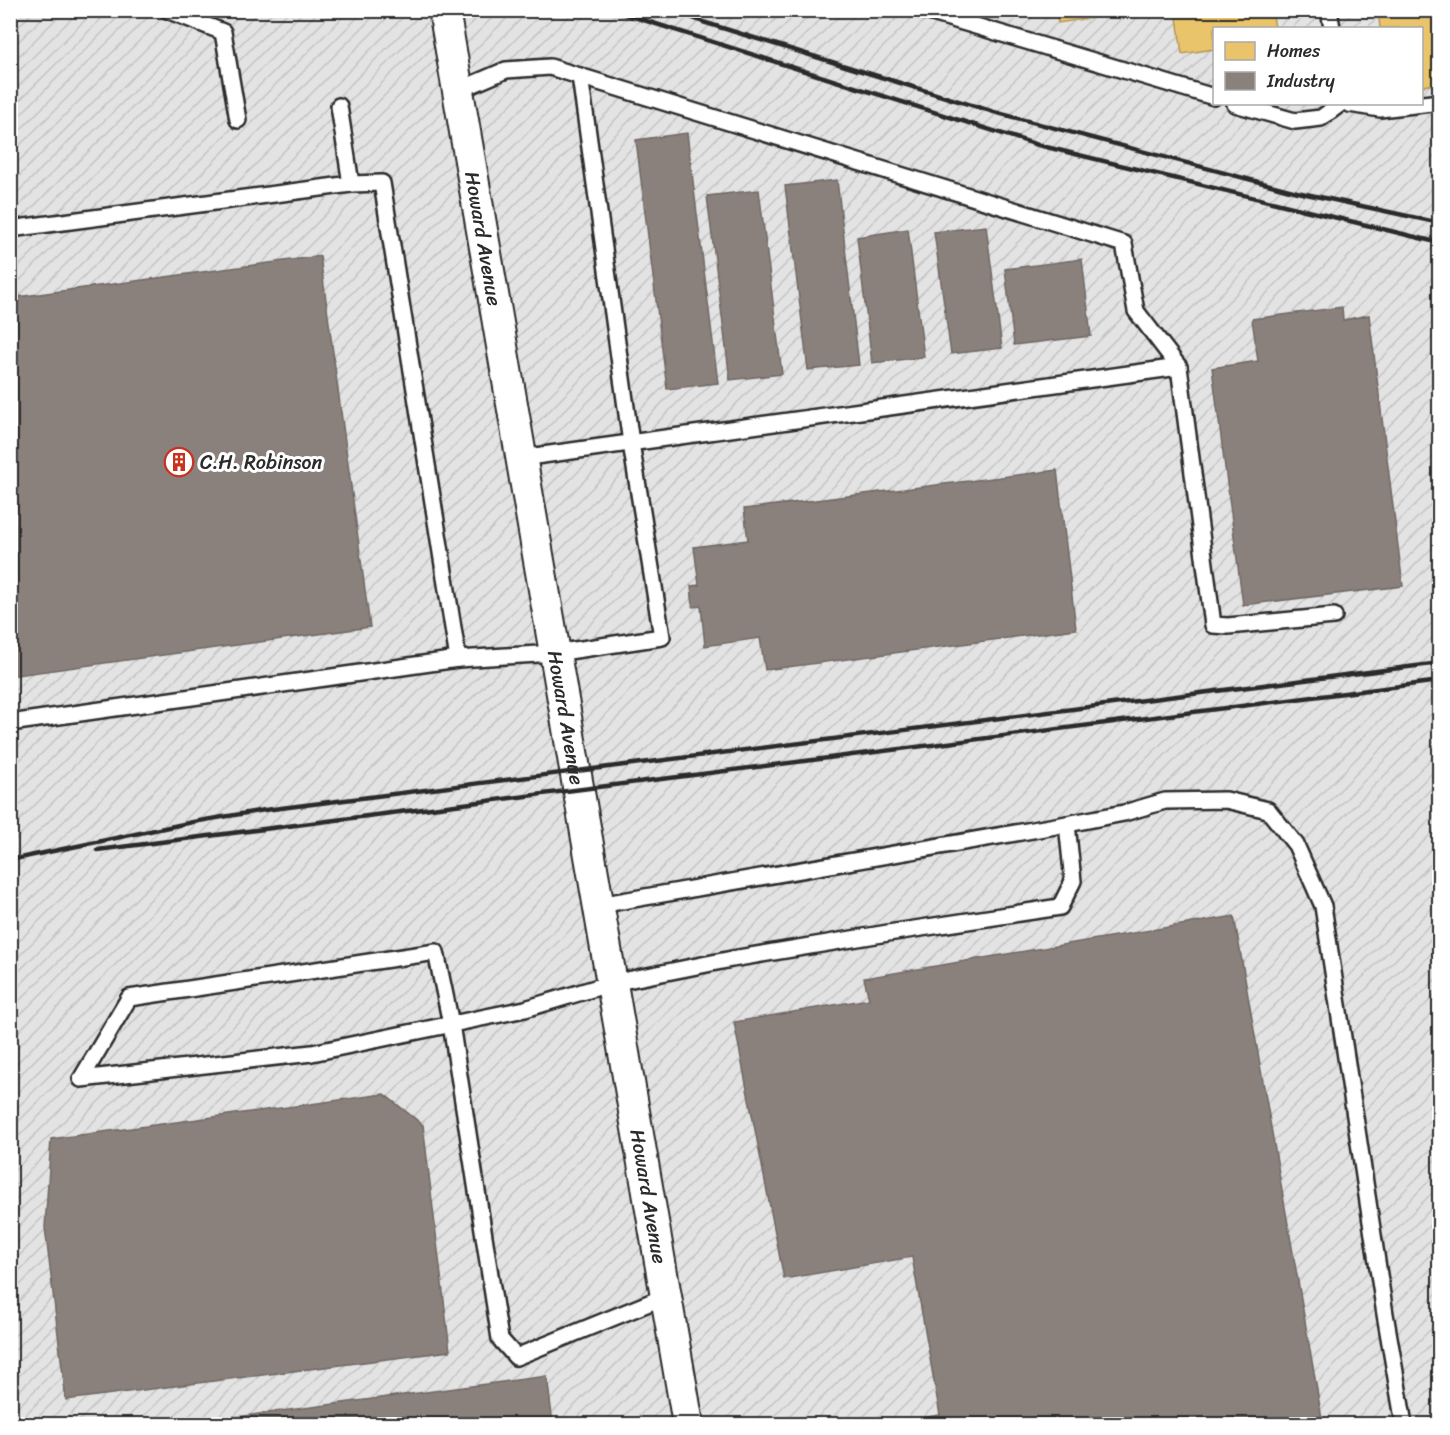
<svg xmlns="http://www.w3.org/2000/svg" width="1450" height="1435" font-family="Sriracha,sans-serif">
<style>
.industrial{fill:url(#industrial-furrows);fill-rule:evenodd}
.homes{fill:#e9c46a;stroke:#b09657;stroke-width:1.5}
.industry{fill:#8a817c;stroke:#6e6764;stroke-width:1.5}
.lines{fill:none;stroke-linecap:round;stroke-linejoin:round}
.lane-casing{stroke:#2b2b2b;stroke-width:20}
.street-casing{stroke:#2b2b2b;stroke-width:34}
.lane{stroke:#fff;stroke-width:15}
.street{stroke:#fff;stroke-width:30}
.rail{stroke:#2b2b2b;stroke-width:4.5}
.labels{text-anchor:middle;stroke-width:6;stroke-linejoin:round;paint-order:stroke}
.street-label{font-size:20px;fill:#2b2b2b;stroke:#fff}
.poi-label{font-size:20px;fill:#2b2b2b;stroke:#fff;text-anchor:start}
</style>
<defs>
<pattern id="industrial-furrows" width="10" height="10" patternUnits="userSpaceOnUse" patternTransform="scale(1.5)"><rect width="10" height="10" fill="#e3e3e3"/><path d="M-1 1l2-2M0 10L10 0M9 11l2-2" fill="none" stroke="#c3c3c3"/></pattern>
</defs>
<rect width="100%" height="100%" fill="#f2f2f2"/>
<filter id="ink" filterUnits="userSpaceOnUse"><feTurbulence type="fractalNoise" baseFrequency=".0167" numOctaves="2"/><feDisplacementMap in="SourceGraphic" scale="12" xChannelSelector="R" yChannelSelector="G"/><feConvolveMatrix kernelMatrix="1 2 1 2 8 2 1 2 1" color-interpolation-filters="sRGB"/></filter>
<g filter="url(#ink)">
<!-- industrial -->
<path class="industrial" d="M11 11H1439V1424H11ZM1214 28H1422V104H1214Z"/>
<!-- homes -->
<g class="homes">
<path d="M1056 10H1143L1058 23Z"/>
<path d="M1176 10H1272L1275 28H1214V49L1182 54Z"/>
<path d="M1378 10H1440V83L1422 86V28H1380Z"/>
</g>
<!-- industry -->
<g class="industry">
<path d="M687 133 718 383 667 389 636 140Z"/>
<path d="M837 180 859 365 808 370 785 186Z"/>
<path d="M759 190 782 374 730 380 707 196Z"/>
<path d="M986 226 1002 348 951 354 934 232Z"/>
<path d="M908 229 924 357 872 363 857 237Z"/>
<path d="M320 256 370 627 10 676V298Z"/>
<path d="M1082 259 1091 336 1014 345 1005 269Z"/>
<path d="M1342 307 1343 320 1369 315 1403 586 1243 605 1212 368 1258 361 1252 319Z"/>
<path d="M1057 470 1076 629 765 670 760 638 705 646 701 606 693 607 691 586 699 585 694 547 748 540 744 509Z"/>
<path d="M1234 916 1323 1424H884L940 1415 912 1257 784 1279 734 1022 869 999 864 978Z"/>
<path d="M384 1094 423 1125 450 1351 66 1400 45 1227 51 1139Z"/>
<path d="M547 1376 553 1424H183Z"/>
</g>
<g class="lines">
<!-- lane casing -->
<g class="lane-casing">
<g id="lane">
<path d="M167 10 223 32 238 120"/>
<path d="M922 10 1214 97"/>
<path d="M1329 10 1332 28"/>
<path d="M457 91 506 70 550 67 1124 244 1136 311 1179 367 1213 625 1228 626 1334 616"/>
<path d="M1235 104 1295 121 1321 118 1340 104"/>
<path d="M1349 104 1380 109 1440 102"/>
<path d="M339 106 351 184"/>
<path d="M10 229 351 184 382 183 458 659"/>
<path d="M521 458 1179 367"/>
<path d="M10 723 458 659 555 653 662 637 631 443 580 76"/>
<path d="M599 905 1067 824 1124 813 1165 801 1226 800 1268 810 1296 845 1323 906 1385 1314 1404 1424"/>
<path d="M666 1296 516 1357 500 1339 451 1024 436 952 129 998 81 1079 312 1053 525 1009 612 983 732 959 888 933 1060 907 1073 881 1067 824"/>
</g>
</g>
<!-- street casing -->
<g class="street-casing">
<g id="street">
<path id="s1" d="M444 10 688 1424"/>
</g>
</g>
<!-- lane -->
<use href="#lane" class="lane"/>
<!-- street -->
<use href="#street" class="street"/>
<!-- rail -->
<g class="rail">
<path d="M612 10 1038 145 1440 243"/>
<path d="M672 10 703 22 994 112 1297 192 1440 223"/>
<path d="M97 850 1440 681"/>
<path d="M10 860 193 822 265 810 1440 663"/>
</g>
</g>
</g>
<!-- icons -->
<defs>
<g id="building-ring" transform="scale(1.5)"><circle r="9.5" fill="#fff" stroke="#c8321e" stroke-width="1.5"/><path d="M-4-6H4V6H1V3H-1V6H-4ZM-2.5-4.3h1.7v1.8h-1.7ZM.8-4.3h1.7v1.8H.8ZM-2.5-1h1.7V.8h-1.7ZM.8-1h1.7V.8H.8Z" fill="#c8321e"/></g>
</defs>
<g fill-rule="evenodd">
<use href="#building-ring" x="179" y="462"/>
</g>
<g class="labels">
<!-- street labels -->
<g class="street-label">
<text dy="7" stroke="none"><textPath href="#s1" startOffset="232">Howard Avenue</textPath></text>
<text dy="7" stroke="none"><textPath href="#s1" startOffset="718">Howard Avenue</textPath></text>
<text dy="7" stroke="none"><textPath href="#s1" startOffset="1204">Howard Avenue</textPath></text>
</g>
<!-- poi labels -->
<g class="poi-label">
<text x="200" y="469">C.H. Robinson</text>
</g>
</g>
<!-- margin -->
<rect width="1450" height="1435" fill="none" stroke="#fff" stroke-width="36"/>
<rect x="18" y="18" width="1414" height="1399" fill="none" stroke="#2b2b2b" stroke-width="2" filter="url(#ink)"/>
<!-- legend -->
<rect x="1213" y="27" width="210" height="78" fill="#ffffff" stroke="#aaaaaa" stroke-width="1.5"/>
<rect x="1225" y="42" width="30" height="18" fill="#e9c46a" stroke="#aaaaaa" stroke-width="1.5"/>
<text x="1267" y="57" font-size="18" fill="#2b2b2b">Homes</text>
<rect x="1225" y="72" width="30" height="18" fill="#8a817c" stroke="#aaaaaa" stroke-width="1.5"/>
<text x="1267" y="87" font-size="18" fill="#2b2b2b">Industry</text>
</svg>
